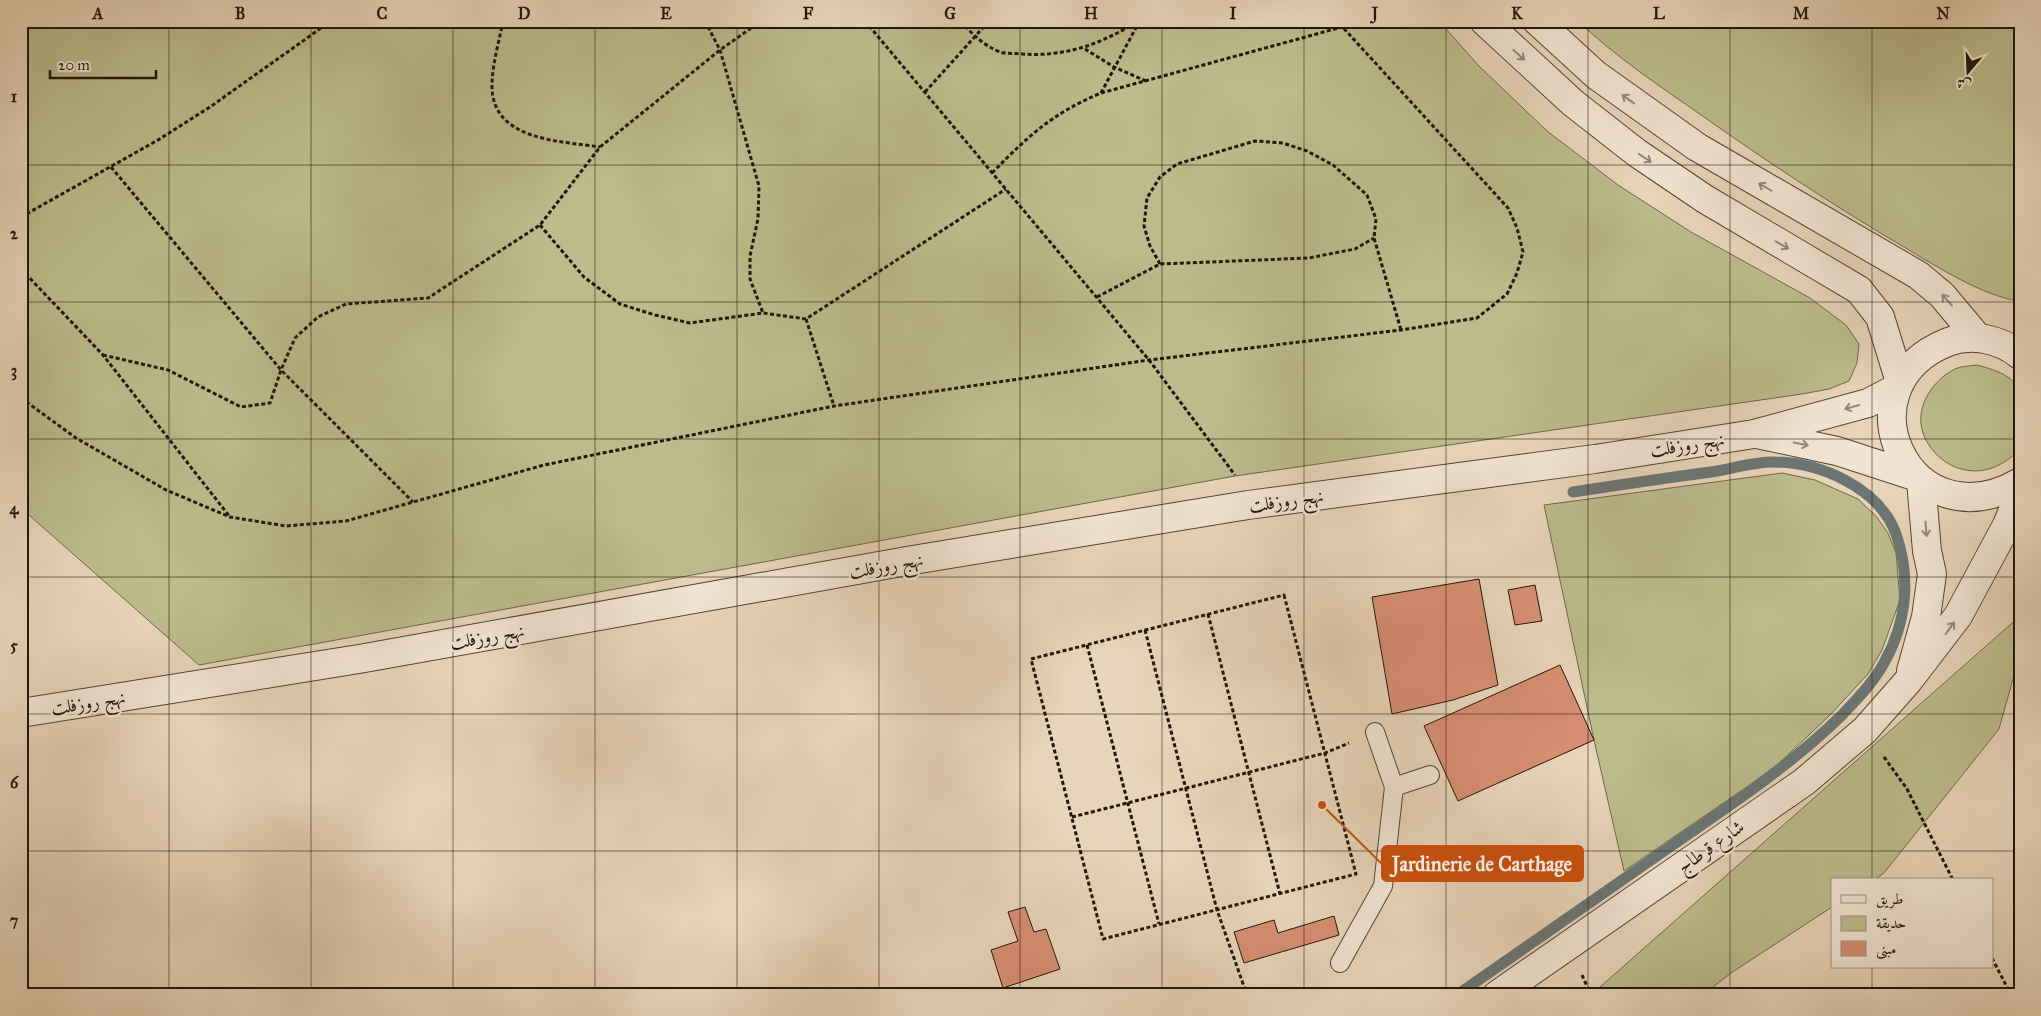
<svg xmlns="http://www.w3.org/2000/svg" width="2041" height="1016" font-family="'IM FELL Great Primer',Amiri,serif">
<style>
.green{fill:#bbbb8b;stroke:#6e694b}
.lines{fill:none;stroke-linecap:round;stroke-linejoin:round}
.stream{stroke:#6b7674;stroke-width:11}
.building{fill:#d78e71;stroke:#20170b}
.service-casing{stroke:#524636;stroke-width:20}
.minor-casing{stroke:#524636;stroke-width:30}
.tertiary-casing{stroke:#524636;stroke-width:30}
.path{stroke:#20170b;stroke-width:3;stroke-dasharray:4 2.5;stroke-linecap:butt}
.service{stroke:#f0e3d1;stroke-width:18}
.minor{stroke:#f0e3d1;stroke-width:28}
.tertiary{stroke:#f0e3d1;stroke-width:28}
.oneway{stroke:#928778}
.grid{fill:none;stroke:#20170b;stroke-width:1;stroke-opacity:0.55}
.labels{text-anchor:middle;stroke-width:4.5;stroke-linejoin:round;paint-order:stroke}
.street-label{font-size:19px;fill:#20170b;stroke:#f0e3d1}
.leader{fill:none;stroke:#ca4f0c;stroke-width:2}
.callout-dot{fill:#ca4f0c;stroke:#f0e3d1;stroke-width:2}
.callout{fill:#ca4f0c;stroke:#ca4f0c;stroke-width:2}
.callout-label{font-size:20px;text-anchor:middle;font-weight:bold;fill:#fff}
.neatline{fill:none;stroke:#20170b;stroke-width:2}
.grid-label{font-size:16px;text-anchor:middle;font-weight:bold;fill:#20170b}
</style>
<rect width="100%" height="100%" fill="#e8d4b8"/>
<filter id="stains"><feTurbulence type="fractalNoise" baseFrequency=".004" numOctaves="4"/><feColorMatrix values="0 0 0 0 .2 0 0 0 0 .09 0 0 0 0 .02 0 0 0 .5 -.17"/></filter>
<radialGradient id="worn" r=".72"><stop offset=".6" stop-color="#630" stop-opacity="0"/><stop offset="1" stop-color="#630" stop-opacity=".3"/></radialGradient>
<!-- green -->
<g class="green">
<path d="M21 21H1439L1479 66 1547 131 1618 185 1691 232 1810 298 1846 325 1859 344 1857 363 1849 381 1829 389 1802 394 1235 476 199 665 21 508Z"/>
<path d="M1578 21H2020V301C1984 297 1936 266 1904 247 1836 207 1769 163 1704 117 1661 87 1617 58 1578 21Z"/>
<path d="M1977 365C1992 369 2015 375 2020 393 2022 400 2020 411 2020 419 2020 427 2022 439 2020 446 2017 454 2008 460 2001 464 1972 480 1939 467 1925 438 1912 411 1931 381 1955 369 1961 366 1970 366 1977 365Z"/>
<path d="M1782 473 1815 480 1858 499 1876 516 1888 533 1896 553 1900 600 1882 650 1868 674 1830 715 1773 769 1624 871 1594 740 1544 505Z"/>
<path d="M2020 616V654L1999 729 1884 873 1874 880H1832V907L1731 973 1703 995H1591Z"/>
</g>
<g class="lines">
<!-- stream -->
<path class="stream" d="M1457 995C1529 945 1602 894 1674 844 1732 804 1791 765 1842 715 1857 699 1873 683 1884 663 1907 622 1911 577 1896 534 1879 487 1819 462 1773 462 1753 462 1731 469 1711 472 1665 478 1619 485 1573 492"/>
</g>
<!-- building -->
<g class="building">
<path d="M1479 579 1498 685 1453 700 1392 714 1372 597Z"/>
<path d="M1535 585 1542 621 1515 625 1508 590Z"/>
<path d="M1560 665 1594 740 1458 801 1424 726Z"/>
<path d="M1025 907 1034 932 1046 929 1060 969 1003 988 991 950 1018 941 1008 912Z"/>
<path d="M1334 916 1339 935 1244 963 1234 932 1274 920 1278 933Z"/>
</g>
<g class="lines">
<!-- service casing -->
<g class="service-casing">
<g id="service">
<path d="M1394 787 1430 775"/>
<path d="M1340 963 1383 886 1394 787 1375 732"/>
</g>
</g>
<!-- minor casing -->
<g class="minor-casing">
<g id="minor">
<path d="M1484 21 1573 103 1637 153 1705 199 1859 290 1880 317 1900 382"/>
<path d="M1537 21 1596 75 1697 147 1918 275 1942 295 1978 338"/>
</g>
</g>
<!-- tertiary casing -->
<g class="tertiary-casing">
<g id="tertiary">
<path d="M2020 355C2000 339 1972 333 1948 342 1835 387 1910 546 2020 482"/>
<path d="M1757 434 1837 451 1917 477"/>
<path d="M1911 671 1926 617 1932 574 1927 551 1921 481"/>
<path d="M21 713 359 659 907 561 1248 505 1595 459 1754 434 1868 403 1897 388"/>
<path d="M1497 995 1804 782 1865 730 1909 680 1958 616 2007 525 2020 493"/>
</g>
</g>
<!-- path -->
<g class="path">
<path d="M503 21C499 42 492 65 492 86 492 141 561 141 600 147"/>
<path d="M705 21 720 50 759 186 758 219 750 256V279L763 313"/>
<path d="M865 21 1149 360 1235 475"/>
<path d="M961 21C972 34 983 45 1000 52 1006 54 1015 53 1023 54 1065 57 1102 44 1138 21"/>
<path d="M1085 49 1114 67 1146 81"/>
<path d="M925 92 989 21"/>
<path d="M1101 93 1139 22"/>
<path d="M111 167 281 370 413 502"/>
<path d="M992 173C1028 136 1053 113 1101 93L1342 27"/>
<path d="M21 217 158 140 210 107 331 21"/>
<path d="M540 225 584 277 620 304 655 315 690 323 763 313 806 319 1006 189"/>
<path d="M1160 264 1150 246 1144 226 1147 198 1160 177 1177 164 1255 141 1283 143 1307 151 1333 165 1367 195 1376 219 1374 238 1401 330"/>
<path d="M21 269 103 355 230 517"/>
<path d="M1097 297 1160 264 1309 258 1355 249 1374 238"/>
<path d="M806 319 834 406"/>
<path d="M103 355 168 370 241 407 270 403 281 370 295 338 318 317 346 304 428 298 540 225 600 147 720 50 761 21"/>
<path d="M21 398 76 438 166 490 230 517 286 526 346 521 544 465 834 406 1149 360 1401 330 1477 318 1507 294 1517 273 1523 252 1517 228 1508 208 1337 21"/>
<path d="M1284 595 1356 874 1103 939 1031 659Z"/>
<path d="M1208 614 1280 894"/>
<path d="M1145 630 1217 910 1247 995"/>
<path d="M1087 645 1159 924"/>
<path d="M1884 757 1907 789 1953 880"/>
<path d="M1072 817 1325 753 1349 743"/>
<path d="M1992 958 2011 995"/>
<path d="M1582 975 1591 995"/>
</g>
<!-- service -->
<use href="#service" class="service"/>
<!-- minor -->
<use href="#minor" class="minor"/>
<!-- tertiary -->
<use href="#tertiary" class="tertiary"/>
</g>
<!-- one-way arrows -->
<defs><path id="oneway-shaft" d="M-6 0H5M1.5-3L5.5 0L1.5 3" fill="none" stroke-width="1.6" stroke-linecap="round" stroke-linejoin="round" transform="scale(1.25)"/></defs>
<g class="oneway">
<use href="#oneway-shaft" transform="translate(1519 55) rotate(42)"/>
<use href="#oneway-shaft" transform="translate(1628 99) rotate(-144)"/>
<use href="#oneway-shaft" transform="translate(1645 158) rotate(34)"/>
<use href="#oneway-shaft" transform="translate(1765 187) rotate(-150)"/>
<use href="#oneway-shaft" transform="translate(1782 245) rotate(30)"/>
<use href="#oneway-shaft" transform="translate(1947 300) rotate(-131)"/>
<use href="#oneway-shaft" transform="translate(1852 407) rotate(164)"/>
<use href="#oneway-shaft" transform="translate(1801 444) rotate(12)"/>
<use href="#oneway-shaft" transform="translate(1926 529) rotate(86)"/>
<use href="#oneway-shaft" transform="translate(1950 628) rotate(-54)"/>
</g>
<!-- grid -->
<path class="grid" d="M169 21V995M311 21V995M453 21V995M595 21V995M737 21V995M879 21V995M1020 21V995M1162 21V995M1304 21V995M1446 21V995M1588 21V995M1730 21V995M1872 21V880M21 165H2020M21 302H2020M21 439H2020M21 577H2020M21 714H2020M21 851H2020M1872 967V995"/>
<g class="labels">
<!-- street labels -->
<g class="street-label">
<text transform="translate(1687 444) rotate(-9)" y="7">نهج روزفلت</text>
<text transform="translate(1286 500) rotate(-8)" y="7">نهج روزفلت</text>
<text transform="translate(886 565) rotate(-10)" y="7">نهج روزفلت</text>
<text transform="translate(487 636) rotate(-10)" y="7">نهج روزفلت</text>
<text transform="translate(88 702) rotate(-9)" y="7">نهج روزفلت</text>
<text transform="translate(1710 846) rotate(-35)" y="7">شارع قرطاج</text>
</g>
</g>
<!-- callouts -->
<path class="leader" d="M1322 805L1382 864"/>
<circle class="callout-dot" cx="1322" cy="805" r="5"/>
<rect class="callout" x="1382" y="846" width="201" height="35" rx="5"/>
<g class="callout-label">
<text x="1482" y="871">Jardinerie de Carthage</text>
</g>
<!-- margin -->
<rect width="2041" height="1016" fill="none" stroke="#e8d4b8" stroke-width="55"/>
<!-- legend -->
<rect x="1831" y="878" width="162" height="90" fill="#f0e3d1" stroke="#9d9182"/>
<rect x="1841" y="895" width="25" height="8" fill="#f0e3d1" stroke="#9d9182"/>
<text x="1876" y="904" font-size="15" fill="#20170b">طريق</text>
<rect x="1841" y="916" width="25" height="15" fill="#bbbb8b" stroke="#9d9182"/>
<text x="1876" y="928" font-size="15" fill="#20170b">حديقة</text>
<rect x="1841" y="941" width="25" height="15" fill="#d78e71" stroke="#9d9182"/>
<text x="1876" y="954" font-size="15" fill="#20170b">مبنى</text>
<!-- north arrow -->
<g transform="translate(1968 72) rotate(199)" stroke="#f0e3d1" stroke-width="4" paint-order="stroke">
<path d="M0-4L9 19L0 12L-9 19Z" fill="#20170b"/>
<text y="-8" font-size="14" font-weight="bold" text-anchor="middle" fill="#20170b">ش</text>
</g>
<!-- scale -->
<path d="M50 70v8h106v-8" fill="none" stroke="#20170b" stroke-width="2.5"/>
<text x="58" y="70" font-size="15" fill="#20170b" stroke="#f0e3d1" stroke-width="4" paint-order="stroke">20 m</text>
<rect x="28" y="28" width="1986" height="960" class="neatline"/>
<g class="grid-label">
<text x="98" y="19">A</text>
<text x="240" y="19">B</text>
<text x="382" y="19">C</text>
<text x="524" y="19">D</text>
<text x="666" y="19">E</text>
<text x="808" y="19">F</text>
<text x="950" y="19">G</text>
<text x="1091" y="19">H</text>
<text x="1233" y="19">I</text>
<text x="1375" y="19">J</text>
<text x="1517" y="19">K</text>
<text x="1659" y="19">L</text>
<text x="1801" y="19">M</text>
<text x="1943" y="19">N</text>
<text x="14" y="102">1</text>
<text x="14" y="239">2</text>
<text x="14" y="376">3</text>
<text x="14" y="514">4</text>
<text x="14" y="651">5</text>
<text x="14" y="788">6</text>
<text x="14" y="926">7</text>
</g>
<rect width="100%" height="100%" filter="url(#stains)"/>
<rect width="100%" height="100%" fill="url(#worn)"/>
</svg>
